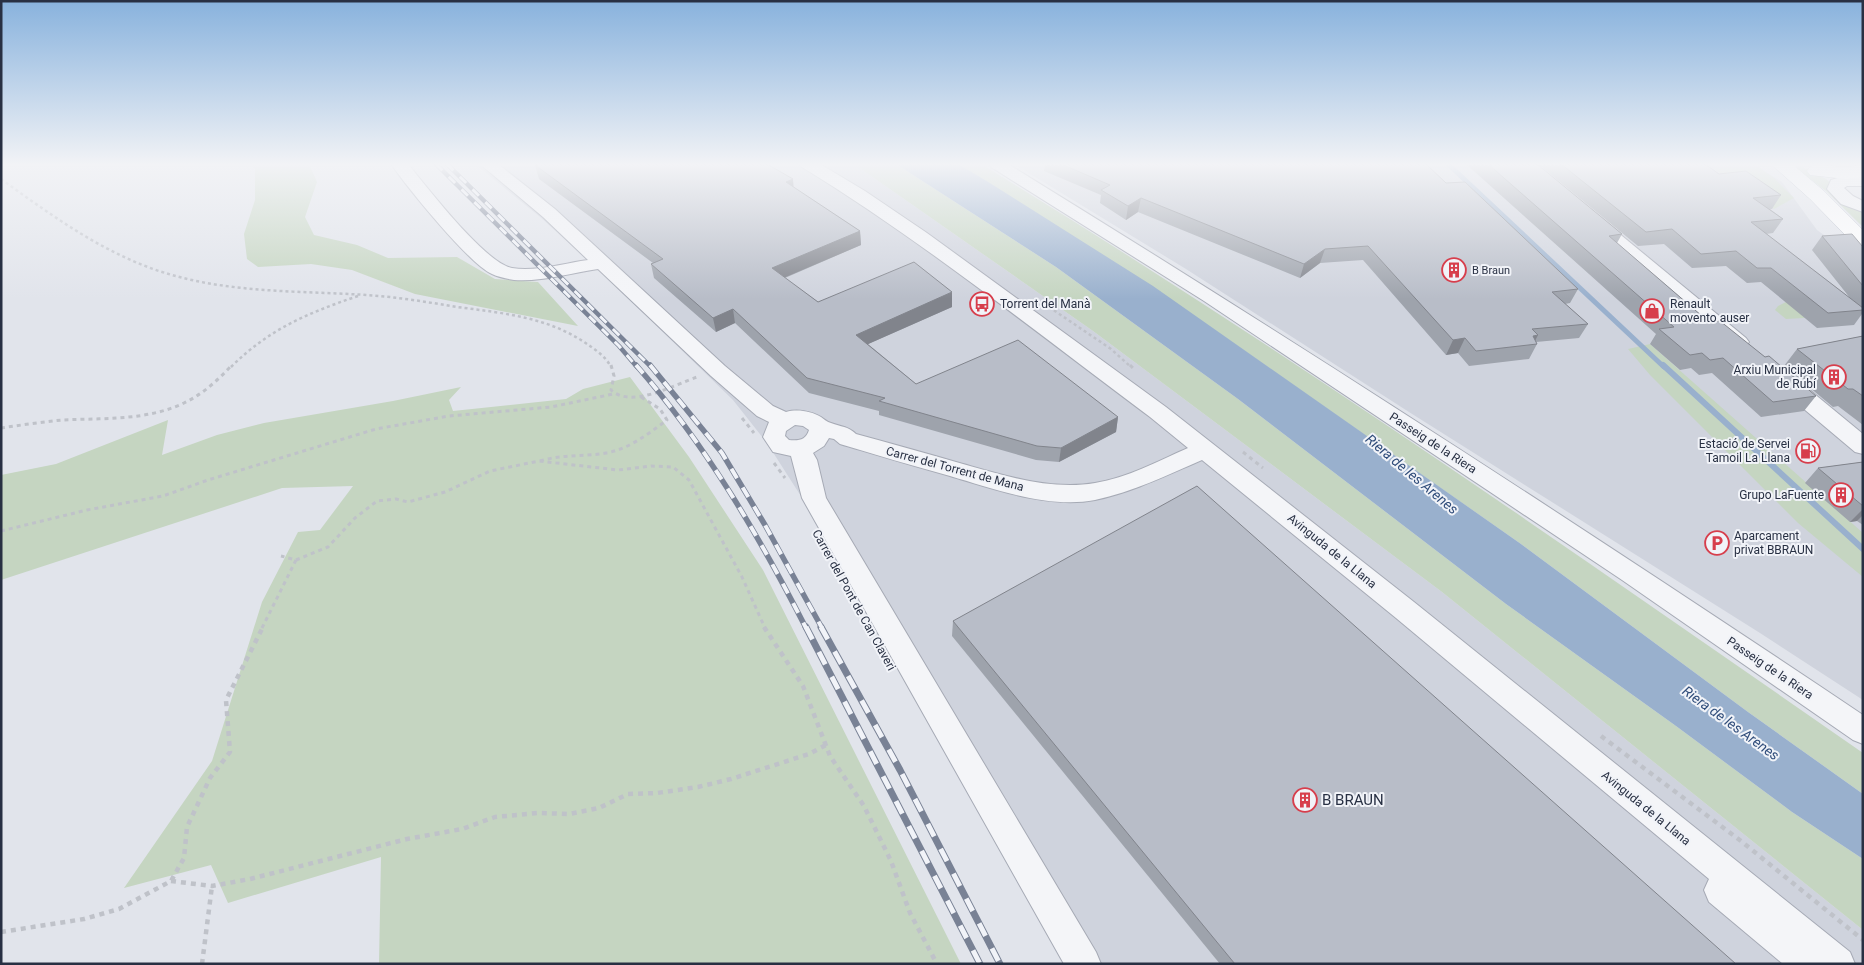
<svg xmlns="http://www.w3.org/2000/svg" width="1864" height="965" font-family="Roboto,sans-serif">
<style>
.built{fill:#cfd3dd}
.green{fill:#c5d5c1}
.water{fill:#99b0cd}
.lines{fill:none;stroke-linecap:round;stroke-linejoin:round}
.stream-far1{stroke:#99b0cd;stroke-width:5}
.stream{stroke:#99b0cd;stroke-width:6}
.minor-casing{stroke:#a6aab5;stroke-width:2}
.major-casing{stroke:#9fa7b7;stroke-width:1}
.path-far2{stroke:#bfc2c9;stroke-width:2.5;stroke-dasharray:3 3;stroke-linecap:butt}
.path-far1{stroke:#bfc2c9;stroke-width:3;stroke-dasharray:4 4;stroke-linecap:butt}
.path{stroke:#bfc2c9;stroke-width:4.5;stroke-dasharray:5 5;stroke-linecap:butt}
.minor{fill:#f4f5f8;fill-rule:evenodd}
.major{fill:#fff;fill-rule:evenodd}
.rail-far2-casing{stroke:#798295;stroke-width:4.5}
.rail-far1-casing{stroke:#798295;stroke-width:5.5}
.rail-casing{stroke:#798295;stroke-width:7}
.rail-far2{stroke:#f1f3f8;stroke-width:3;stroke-dasharray:9;stroke-linecap:butt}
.rail-far1{stroke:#f1f3f8;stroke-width:4;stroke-dasharray:11;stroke-linecap:butt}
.rail{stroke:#f1f3f8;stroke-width:5;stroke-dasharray:14;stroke-linecap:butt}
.wall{fill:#9ea3ac}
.shaded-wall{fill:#81848c}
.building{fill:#b8bdc8;stroke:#81848c}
.labels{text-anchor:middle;stroke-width:4;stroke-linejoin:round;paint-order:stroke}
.far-poi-label{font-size:11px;fill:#283043;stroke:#f1f3f8;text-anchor:start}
.poi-label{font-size:12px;fill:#283043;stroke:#f1f3f8;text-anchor:start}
.street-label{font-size:12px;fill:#283043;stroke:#f1f3f8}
.water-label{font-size:14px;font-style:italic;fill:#2f4c7a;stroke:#f1f3f8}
.near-poi-label{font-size:15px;fill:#283043;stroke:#f1f3f8;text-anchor:start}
</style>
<rect width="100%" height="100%" fill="#e1e4eb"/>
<!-- built -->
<g class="built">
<path d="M475 164H854L1093 331 1442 592 1863 930V964H1070L813 515 767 443 733 400 600 271 540 217Z"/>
<path d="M1014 164H1753L1782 182 1817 230 1842 248 1863 271V700L1760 633 1409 412 1186 269Z"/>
</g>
<!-- green -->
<g class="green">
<path d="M250 164H309L317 182 305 217 314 235 357 245 388 258 457 257 495 279 538 282 578 326 415 294 352 270 311 264 258 267 247 259 244 234 255 200V169Z"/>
<path d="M854 164H896L1056 267 1238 399 1506 604 1676 726 1792 812 1863 859V930L1442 592 1093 331Z"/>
<path d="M958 164H981C1283 348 1572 551 1863 753V794L1748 712 1521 544 1153 287Z"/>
<path d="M1707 164H1754L1773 177 1794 198 1774 209Z"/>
<path d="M1798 165 1826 179 1863 208V227L1826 191 1793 166Z"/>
<path d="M1790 300 1822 317 1786 319 1775 310 1778 306Z"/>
<path d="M1650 344 1863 533V577L1798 523 1650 375 1628 349Z"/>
<path d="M630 377 689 457 763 570 961 964H379L381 857 228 903 211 865 124 888 212 761 262 602 298 532 320 530 353 486 282 488 1 580V475L56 464 168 420 162 455 217 435 264 423 393 401 461 387 449 400 453 411 566 399 583 389Z"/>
</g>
<!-- water -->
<path class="water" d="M896 164H958L985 180 1153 286 1521 544 1748 712 1863 794V859L1792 812 1676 726 1506 604 1238 399 1056 267Z"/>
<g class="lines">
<!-- stream-far1 -->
<path class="stream-far1" d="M1448 164 1664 367"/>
<!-- stream -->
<path class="stream" d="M1663 365 1863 549"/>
<!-- minor casing -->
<g class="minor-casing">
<g id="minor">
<path d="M391 164H408C427 187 485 263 512 268 536 272 565 263 588 260L543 217 480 164H498L555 209 725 366 773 406 786 412C797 409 811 411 821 417 824 419 827 422 831 423 841 427 848 426 856 434 889 443 922 452 956 462 999 474 1049 491 1095 483 1127 478 1158 461 1188 448L1150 417C1036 332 924 242 802 167L800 164H820L865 191 927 233 1166 407 1414 602 1850 952 1855 964H1783L1709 902 1704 890 1709 879 1396 618 1202 460C1167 475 1133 492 1095 500 1049 509 994 489 950 476 913 466 877 455 840 444L834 439 829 438 824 446 813 453 817 460 826 498 1096 952 1101 964H1064L802 498 791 456 773 452 763 437 769 422 757 416 711 376 598 269C571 273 541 282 514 280 508 279 498 277 492 274 469 264 407 187 391 164ZM795 425 803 426 809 430C806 440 799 441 789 440L785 436 786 431Z"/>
<path d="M989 164H1008C1297 342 1581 526 1863 715V744L1853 740 1622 580 1204 301 991 167Z"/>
<path d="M1844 176H1863V186H1847L1844 188 1853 196 1863 201V212L1841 204 1827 189 1831 180Z"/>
<path d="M1593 216 1599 217 1746 338 1749 342 1746 346 1739 348 1732 346 1587 225 1584 221 1587 217Z"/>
<path d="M1787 376 1795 378 1863 434V454L1855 452 1779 388 1776 383 1779 378Z"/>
</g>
</g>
<!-- major casing -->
<g class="major-casing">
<g id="major">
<path d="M1771 164H1792L1824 191 1863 230V248L1856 246 1810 199Z"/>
<path d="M1817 165 1846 167 1863 165V177L1846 179 1810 175 1807 171 1810 167Z"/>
</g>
</g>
<!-- path-far2 -->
<g class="path-far2">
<path d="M1 179C54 217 108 257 172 275 235 293 302 291 367 295 397 297 427 302 457 307 503 313 548 317 587 344 596 350 606 357 611 367"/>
<path d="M1049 307 1111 349 1131 367"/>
<path d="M231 367C269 329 308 313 358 296"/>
</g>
<!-- path-far1 -->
<g class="path-far1">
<path d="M611 365 614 376 611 390C631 409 674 385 697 377"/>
<path d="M1130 365 1134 369"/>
<path d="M742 418 754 433"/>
<path d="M1 428C21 425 42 422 62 420 103 418 146 421 184 403 203 394 218 380 232 365"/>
<path d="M1243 452 1263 468"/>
<path d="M540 461C562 454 584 457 606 453 629 449 648 434 667 420L660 409 641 397"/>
<path d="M774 463 785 478"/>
<path d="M1 531 87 510 163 496 208 480 376 429 449 416 551 407 613 394"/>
<path d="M296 560 328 547 355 518 377 501 396 499 408 502 445 492 490 471 539 461 618 470 651 466 673 467 689 480 742 577 765 628"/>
<path d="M262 628 296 560 281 556"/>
</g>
<!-- path -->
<g class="path">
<path d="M764 627 803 686 830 756 864 806 891 861 910 913 937 964"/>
<path d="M1601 736 1741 841 1863 940"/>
<path d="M171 881 212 886 250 879 407 839 462 829 495 817 538 813 569 814 599 808 628 794 657 793 698 787 731 779 809 754 826 745"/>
<path d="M1 932 84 919 119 909 171 881 184 858 187 827 210 778 230 752 226 700 263 627"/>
<path d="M202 964 212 886"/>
</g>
<!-- minor -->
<use href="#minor" class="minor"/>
<!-- major -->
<use href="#major" class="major"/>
<!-- rail-far2 casing -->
<g class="rail-far2-casing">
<g id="rail-far2">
<path d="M436 164 619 346 637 367"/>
<path d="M447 164 651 367"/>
</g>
</g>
<!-- rail-far1 casing -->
<g class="rail-far1-casing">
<g id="rail-far1">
<path d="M636 365C706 445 758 534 806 628"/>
<path d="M650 365 722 453 765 525 822 628"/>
</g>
</g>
<!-- rail casing -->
<g class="rail-casing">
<g id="rail">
<path d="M806 627 980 964"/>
<path d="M821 627 900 770 1000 964"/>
</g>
</g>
<!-- rail-far2 -->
<use href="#rail-far2" class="rail-far2"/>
<!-- rail-far1 -->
<use href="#rail-far1" class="rail-far1"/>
<!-- rail -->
<use href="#rail" class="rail"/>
</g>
<!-- wall -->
<g class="wall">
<path d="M1045 164H1426L1446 183 1578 289 1570 303 1565 304 1588 324 1579 338 1536 342 1537 344 1529 359 1469 366 1458 353 1446 355 1363 260 1320 263 1300 278 1138 212 1126 220 1100 203 1101 195 1044 171Z"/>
<path d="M1466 164H1537L1622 234 1617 243 1709 322 1765 357 1816 396 1804 411 1761 417 1712 373 1699 375 1691 368 1680 370 1650 344 1656 334Z"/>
<path d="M1538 164H1705L1719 174 1781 195 1772 209H1770L1783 219 1773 233 1766 234 1850 298 1812 250 1822 236 1863 247V315L1862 314 1854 325 1817 328 1761 282 1747 283 1726 266 1692 268 1664 244 1638 246Z"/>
<path d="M535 165 793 187 860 231 861 245 785 278 818 302 952 292V307L868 344 916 384 1118 417 1116 432 1059 462 1036 460 879 415V411L809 393 735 323 716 332 654 278 651 264 653 263 539 179Z"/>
<path d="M1863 336V425L1838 406 1833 407 1784 366 1797 349Z"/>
<path d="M1863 462V525L1857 521 1850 522 1805 483 1818 468Z"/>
<path d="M953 621 1736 964H1220L952 636Z"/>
</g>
<!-- shaded-wall -->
<g class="shaded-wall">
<path d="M793 179 794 193 786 182Z"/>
<path d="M1141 198 1138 212 1126 220 1128 206Z"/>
<path d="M860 231 861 245 774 282 772 268Z"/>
<path d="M1325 249 1320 263 1300 278 1304 264Z"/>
<path d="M952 292V307L857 349 856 335Z"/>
<path d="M733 309 735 323 716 332 713 318Z"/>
<path d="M1538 335 1533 345V336Z"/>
<path d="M1465 338 1458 353 1446 355 1453 340Z"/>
<path d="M1118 417 1116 432 1059 462 1061 448Z"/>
<path d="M1863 509V515L1857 521 1850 522Z"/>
</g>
<!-- building -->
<g class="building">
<path d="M539 164H767L793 179 786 182 860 231 772 268 818 302 914 262 952 292 856 335 916 384 1018 340 1118 417 1061 448 1037 446 879 401 885 398 807 378 733 309 713 318 651 264 663 259 535 165Z"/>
<path d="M1061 164H1426L1446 183 1465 182 1578 289 1552 292 1588 324 1532 329 1538 335 1533 336 1537 344 1476 351 1465 338 1453 340 1368 246 1325 249 1304 264 1141 198 1128 206 1101 190 1110 185Z"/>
<path d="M1488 164H1537L1622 234 1609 236 1709 322 1720 321 1765 357 1769 356 1816 396 1773 402 1723 358 1710 360 1702 353 1690 355 1659 329 1674 327Z"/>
<path d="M1561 164H1705L1719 174 1746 171 1781 195 1753 198 1783 219 1751 222 1863 308V310L1828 313 1771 268H1757L1736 251 1701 254 1672 229 1646 232Z"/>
<path d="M1852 234 1863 247V286L1822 236Z"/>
<path d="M1863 336V396L1853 389H1848L1797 349Z"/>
<path d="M1863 462V506L1818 468Z"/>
<path d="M1197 486 1736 964H1235L953 621Z"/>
</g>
<!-- sky -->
<linearGradient id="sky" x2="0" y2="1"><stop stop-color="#88b2dd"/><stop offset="0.55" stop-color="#f2f3f6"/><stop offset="1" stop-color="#f2f3f6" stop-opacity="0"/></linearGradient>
<rect width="1864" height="299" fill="url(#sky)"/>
<!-- icons -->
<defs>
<g id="building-ring" transform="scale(1.25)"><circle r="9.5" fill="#f1f3f8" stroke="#d73e4c" stroke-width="1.5"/><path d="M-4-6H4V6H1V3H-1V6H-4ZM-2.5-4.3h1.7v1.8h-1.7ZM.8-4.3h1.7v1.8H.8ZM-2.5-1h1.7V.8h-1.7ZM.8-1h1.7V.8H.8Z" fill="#d73e4c"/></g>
<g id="bus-ring" transform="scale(1.25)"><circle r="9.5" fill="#f1f3f8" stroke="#d73e4c" stroke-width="1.5"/><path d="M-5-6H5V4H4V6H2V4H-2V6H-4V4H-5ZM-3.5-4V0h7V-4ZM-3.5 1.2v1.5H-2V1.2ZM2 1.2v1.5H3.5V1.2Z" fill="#d73e4c"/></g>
<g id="shop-ring" transform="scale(1.25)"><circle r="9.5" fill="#f1f3f8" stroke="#d73e4c" stroke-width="1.5"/><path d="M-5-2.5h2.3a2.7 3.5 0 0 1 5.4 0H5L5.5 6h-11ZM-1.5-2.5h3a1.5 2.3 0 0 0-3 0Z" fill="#d73e4c"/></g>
<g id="fuel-ring" transform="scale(1.25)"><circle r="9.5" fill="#f1f3f8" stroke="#d73e4c" stroke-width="1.5"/><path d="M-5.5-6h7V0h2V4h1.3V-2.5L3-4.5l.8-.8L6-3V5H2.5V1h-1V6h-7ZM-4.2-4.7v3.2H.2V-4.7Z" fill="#d73e4c"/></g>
<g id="parking-ring" transform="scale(1.25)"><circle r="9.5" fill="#f1f3f8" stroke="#d73e4c" stroke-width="1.5"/><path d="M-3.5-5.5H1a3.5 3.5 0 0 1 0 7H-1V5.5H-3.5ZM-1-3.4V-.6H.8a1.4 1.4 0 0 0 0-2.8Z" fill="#d73e4c"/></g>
</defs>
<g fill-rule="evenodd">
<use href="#building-ring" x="1454" y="270"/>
<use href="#bus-ring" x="982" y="304"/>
<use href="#shop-ring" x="1652" y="311"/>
<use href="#building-ring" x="1834" y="377"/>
<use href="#fuel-ring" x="1808" y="451"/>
<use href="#building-ring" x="1841" y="495"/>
<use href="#parking-ring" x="1717" y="543"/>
<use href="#building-ring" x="1305" y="800"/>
</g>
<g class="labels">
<!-- far-poi labels -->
<g class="far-poi-label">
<text x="1472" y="274">B Braun</text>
</g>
<!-- poi labels -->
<g class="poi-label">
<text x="1000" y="308">Torrent del Manà</text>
<text x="1670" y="308">Renault<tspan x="1670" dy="14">movento auser</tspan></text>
<text x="1816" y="374" text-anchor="end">Arxiu Municipal<tspan x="1816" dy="14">de Rubí</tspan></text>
<text x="1790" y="448" text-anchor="end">Estació de Servei<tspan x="1790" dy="14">Tamoil La Llana</tspan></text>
<text x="1824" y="499" text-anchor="end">Grupo LaFuente</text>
<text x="1734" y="540">Aparcament<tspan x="1734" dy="14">privat BBRAUN</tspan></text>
</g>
<!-- street labels -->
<g class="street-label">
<text transform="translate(1433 443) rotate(33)" y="4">Passeig de la Riera</text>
<text transform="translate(955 469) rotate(15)" y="4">Carrer del Torrent de Mana</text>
<text transform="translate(1332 551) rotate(39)" y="4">Avinguda de la Llana</text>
<text transform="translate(854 600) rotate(61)" y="4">Carrer del Pont de Can Claveri</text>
<text transform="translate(1770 668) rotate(34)" y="4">Passeig de la Riera</text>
<text transform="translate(1646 808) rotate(39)" y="4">Avinguda de la Llana</text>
</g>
<!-- water labels -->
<g class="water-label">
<text transform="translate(1412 474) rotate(40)" y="5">Riera de les Arenes</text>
<text transform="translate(1731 723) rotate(36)" y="5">Riera de les Arenes</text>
</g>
<!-- near-poi labels -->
<g class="near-poi-label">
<text x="1322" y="805">B BRAUN</text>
</g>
</g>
<!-- border -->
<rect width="1864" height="965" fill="none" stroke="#283043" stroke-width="5"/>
</svg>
